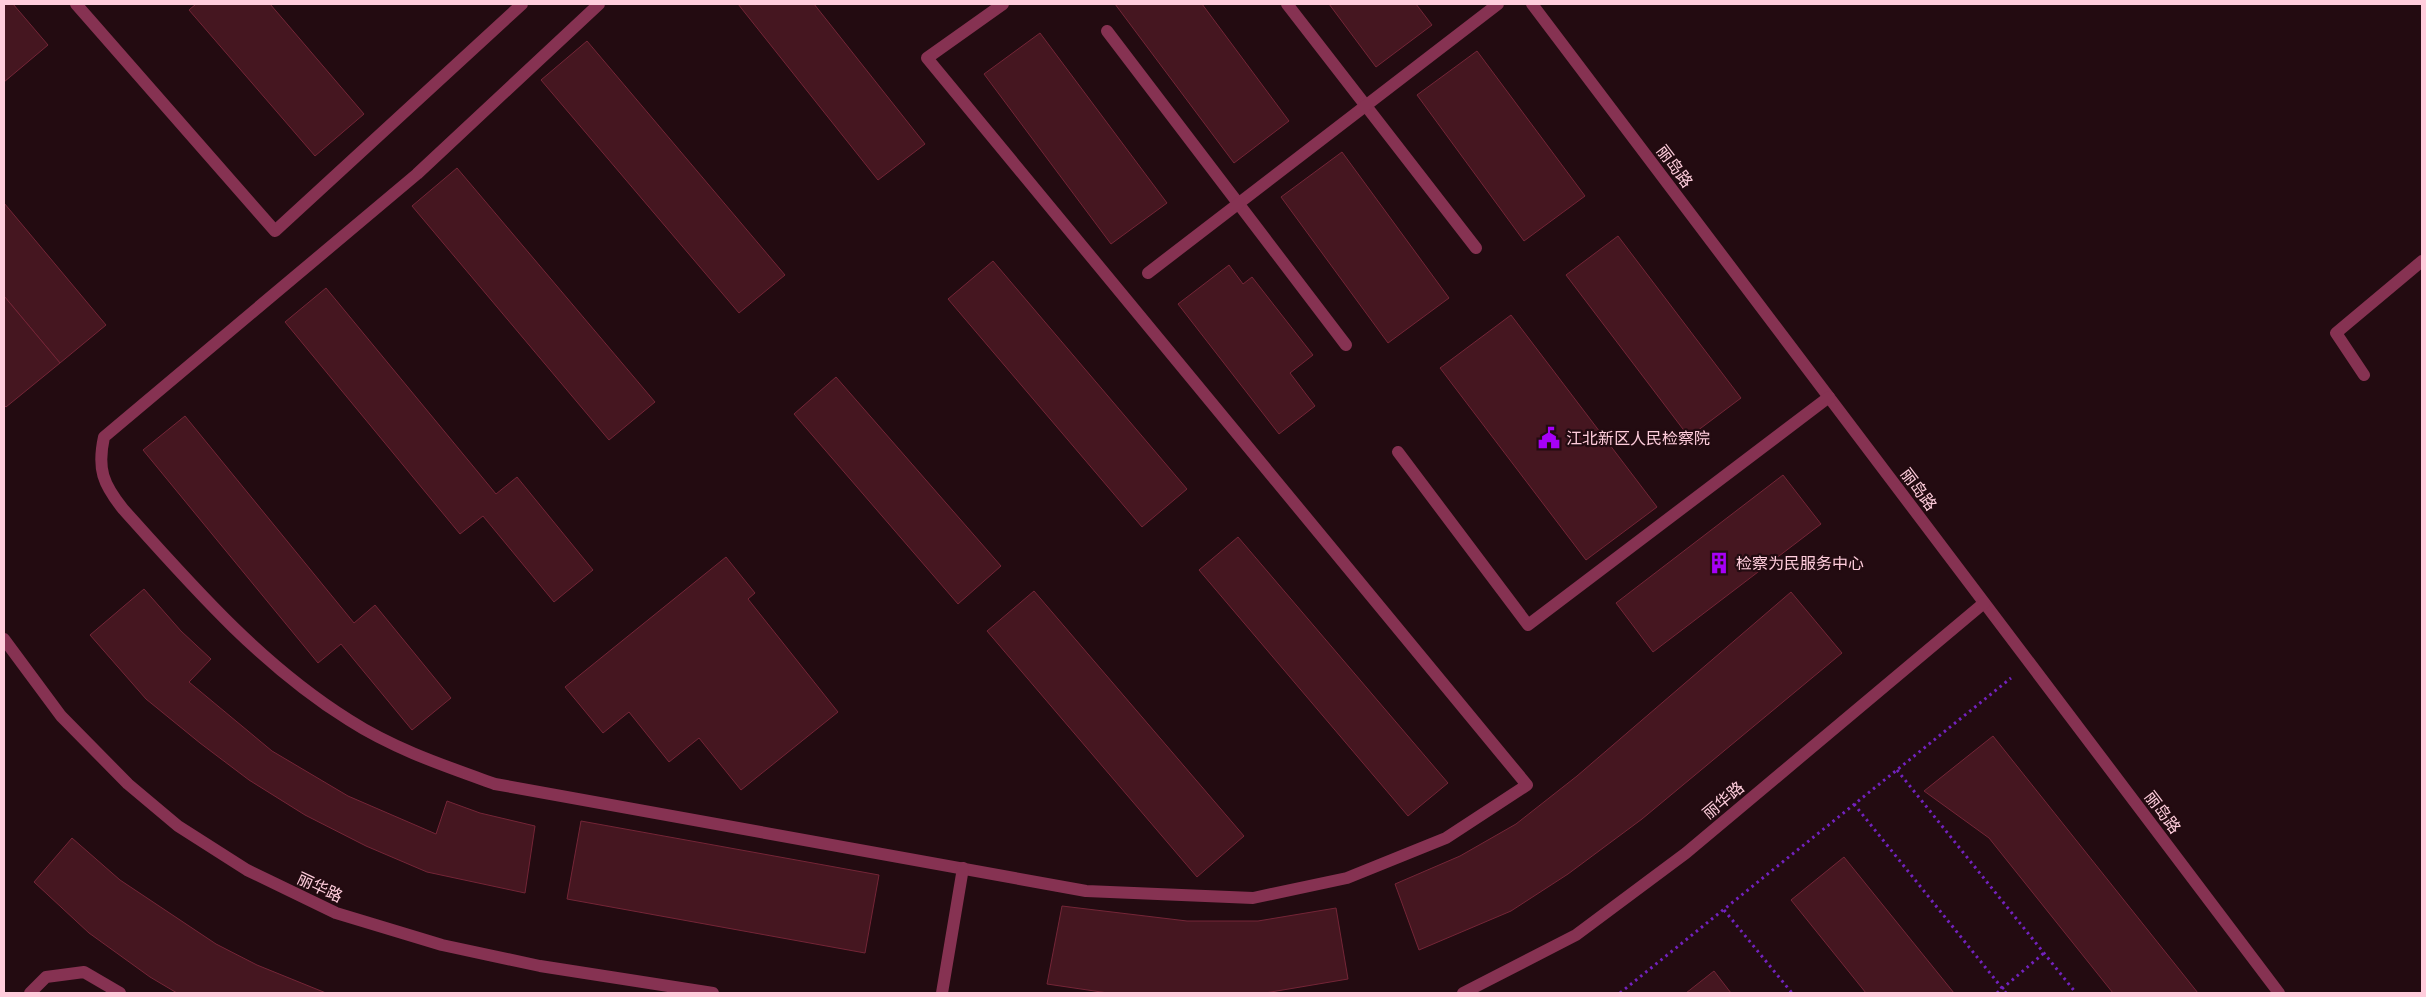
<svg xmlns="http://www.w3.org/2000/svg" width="2426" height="997" font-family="'Asap Condensed','Noto Sans SC',sans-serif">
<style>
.building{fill:#451620;stroke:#742537}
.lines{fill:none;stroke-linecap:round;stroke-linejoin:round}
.path{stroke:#7222be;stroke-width:3;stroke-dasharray:2.5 4;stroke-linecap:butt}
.minor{stroke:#863252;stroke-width:12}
.labels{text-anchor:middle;stroke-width:4.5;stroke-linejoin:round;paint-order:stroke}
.street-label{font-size:16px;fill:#ffcddc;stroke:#230b11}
.poi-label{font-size:16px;fill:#ffcddc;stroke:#230b11;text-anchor:start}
</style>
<rect width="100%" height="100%" fill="#230b11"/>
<!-- building -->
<g class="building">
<path d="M4 4H13L48 45 4 82Z"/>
<path d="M196 4H270L364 114 315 156 189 10Z"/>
<path d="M738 4H814L925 144 878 180Z"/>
<path d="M1115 4H1202L1289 121 1234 163Z"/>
<path d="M1329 4H1416L1432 25 1376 67Z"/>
<path d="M1040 33 1167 203 1111 244 984 74Z"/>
<path d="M587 41 785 275 739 313 541 80Z"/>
<path d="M1477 51 1585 196 1524 241 1417 95Z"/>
<path d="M1342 152 1449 298 1388 343 1281 197Z"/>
<path d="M457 168 655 402 609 440 412 206Z"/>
<path d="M4 203 106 325 60 363 4 296Z"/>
<path d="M1618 236 1741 398 1689 437 1566 275Z"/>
<path d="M993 261 1187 489 1142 527 948 299Z"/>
<path d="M1229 265 1243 284 1252 277 1313 355 1290 373 1315 406 1279 434 1178 304Z"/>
<path d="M326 288 496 494 517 477 593 570 554 602 483 516 460 534 285 322Z"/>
<path d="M4 296 60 363 6 407 4 405Z"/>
<path d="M1511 315 1657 507 1586 560 1440 368Z"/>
<path d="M836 377 1001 566 958 604 794 414Z"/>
<path d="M185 416 354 623 375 605 451 698 412 730 341 644 318 663 143 450Z"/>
<path d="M1783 475 1821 524 1653 652 1616 603Z"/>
<path d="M1238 537 1448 783 1408 816 1199 570Z"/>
<path d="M726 557 755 593 748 599 838 712 741 790 699 738 669 762 629 712 603 733 565 687Z"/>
<path d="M144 589 181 631 211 659 189 682 272 751 348 796 436 834 447 801 480 813 535 826 525 893 427 872 366 846 305 815 249 780 200 743 146 699 90 635Z"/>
<path d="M1034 591 1244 836 1197 877 987 631Z"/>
<path d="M1791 592 1842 653 1642 819 1568 874 1511 911 1419 950 1395 884 1460 856 1516 824 1577 776Z"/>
<path d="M1993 736 2198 993H2113L1989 838 1924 791Z"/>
<path d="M581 821 879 875 865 953 567 899Z"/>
<path d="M72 838 120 880 216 944 257 965 326 993H177L150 977 89 933 34 882Z"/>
<path d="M1844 857 1954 993H1866L1791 900Z"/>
<path d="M1062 906 1187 921H1258L1336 908 1348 979 1265 993H1108L1047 984Z"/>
<path d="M1714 971 1731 993H1686Z"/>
</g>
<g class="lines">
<!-- path -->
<g class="path">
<path d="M1897 770 2076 993"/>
<path d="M1854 804 2006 993"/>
<path d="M1724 910 1792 993"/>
<path d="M1620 993 2011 678"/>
<path d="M1997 993 2044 953"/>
</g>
<!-- minor -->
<g class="minor">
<path d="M76 4 275 231 522 4"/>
<path d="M599 4 417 174 104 437C97 469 103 484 123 509 192 586 261 665 349 720 394 749 445 766 495 784L1086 891 1253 898 1347 878 1446 838 1527 785 927 58 1003 4"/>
<path d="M1287 4 1476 248"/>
<path d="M1532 4 2279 993"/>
<path d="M1107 31 1346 345"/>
<path d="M1148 273 1498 4"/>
<path d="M2364 375 2336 333 2422 261"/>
<path d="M1398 452 1528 625 1829 397"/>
<path d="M4 639 61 716 128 784 178 826 247 870 336 913 442 945 540 966 713 993"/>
<path d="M30 993 46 977 84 972 120 993"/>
<path d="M942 993 963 868"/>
<path d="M1463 993 1576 935 1686 853 1984 603"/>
</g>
</g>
<!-- icons -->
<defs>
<g id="civic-bare" transform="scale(1.725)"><path d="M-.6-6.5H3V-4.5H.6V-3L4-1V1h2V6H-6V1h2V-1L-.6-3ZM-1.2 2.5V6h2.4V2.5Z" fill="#a700f8" stroke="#230b11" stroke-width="2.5" paint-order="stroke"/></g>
<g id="building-bare" transform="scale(1.725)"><path d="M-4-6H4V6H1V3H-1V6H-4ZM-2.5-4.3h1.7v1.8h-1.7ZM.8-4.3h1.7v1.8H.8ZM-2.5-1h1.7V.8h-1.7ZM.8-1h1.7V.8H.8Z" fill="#a700f8" stroke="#230b11" stroke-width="2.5" paint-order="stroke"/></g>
</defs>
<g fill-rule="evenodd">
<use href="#civic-bare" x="1549" y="438"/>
<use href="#building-bare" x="1719" y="563"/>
</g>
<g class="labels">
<!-- street labels -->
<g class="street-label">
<text transform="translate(1675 166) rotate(53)" y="6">丽岛路</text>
<text transform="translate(1919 489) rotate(53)" y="6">丽岛路</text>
<text transform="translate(1723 800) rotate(-40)" y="6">丽华路</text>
<text transform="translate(2163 812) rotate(53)" y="6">丽岛路</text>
<text transform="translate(320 887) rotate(25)" y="6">丽华路</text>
</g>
<!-- poi labels -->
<g class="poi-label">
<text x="1566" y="444">江北新区人民检察院</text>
<text x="1736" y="569">检察为民服务中心</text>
</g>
</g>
<!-- border -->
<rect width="2426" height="997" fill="none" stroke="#ffcddc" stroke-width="10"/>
</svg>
